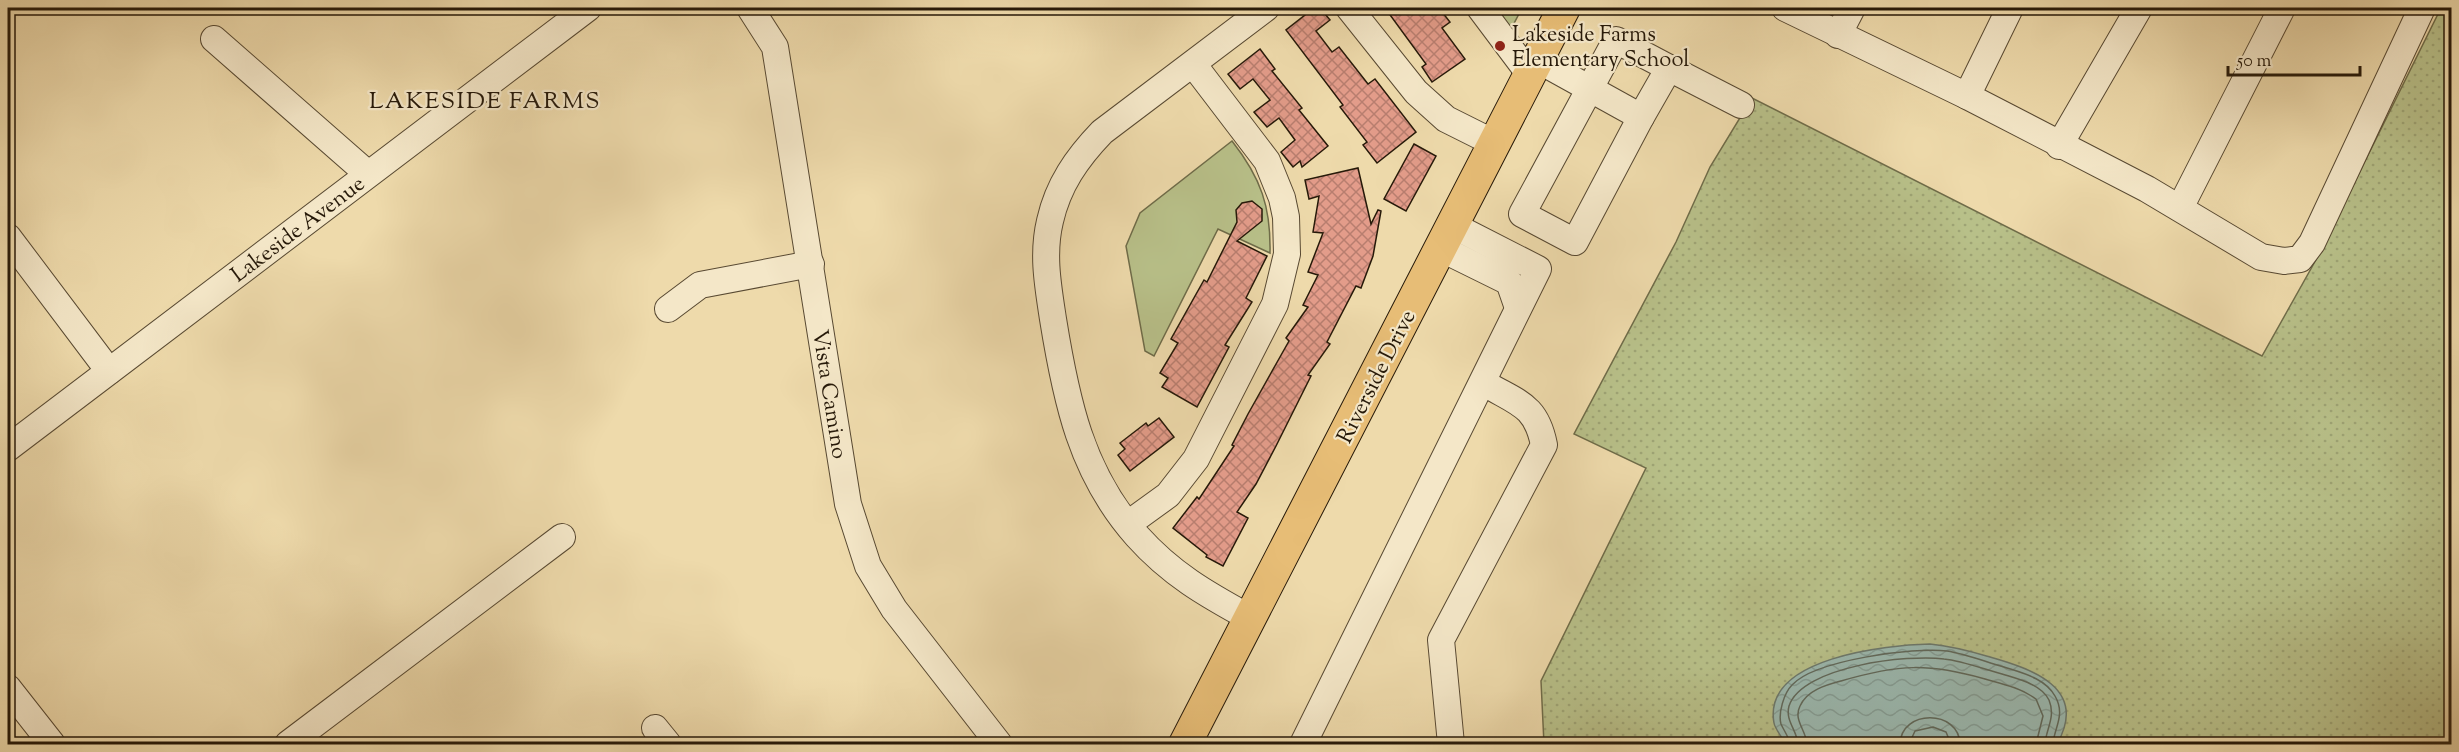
<svg xmlns="http://www.w3.org/2000/svg" width="2459" height="752" font-family="'Sorts Mill Goudy',serif">
<style>
.grass{fill:url(#grass-dots);stroke:#6f6c49;stroke-width:1.5}
.green{fill:#b8c089;stroke:#6f6c49;stroke-width:1.5}
.water{fill:url(#water-waves);stroke:#6c796d;stroke-width:1.5}
.lines{fill:none;stroke-linecap:round;stroke-linejoin:round}
.shore{stroke:#60695c;stroke-width:1.5}
.building{fill:url(#building-cross-hatch);stroke:#261909;stroke-width:1.5}
.minor-casing{stroke:#584932;stroke-width:28}
.major-casing{stroke:#261909;stroke-width:34}
.minor{stroke:#f4e7c8;stroke-width:26}
.major{stroke:#e7bd76;stroke-width:32}
.poi-dot{fill:#8f2418;stroke:#f4e7c8;stroke-width:2}
.labels{text-anchor:middle;stroke-width:4.5;stroke-linejoin:round;paint-order:stroke}
.poi-label{font-size:22px;fill:#261909;stroke:#f4e7c8;text-anchor:start}
.street-label{font-size:22px;fill:#261909;stroke:#f4e7c8}
.neighbourhood-label{font-size:24px;letter-spacing:1.5px;fill:#261909;stroke:#f4e7c8}
</style>
<defs>
<pattern id="grass-dots" width="8" height="8" patternUnits="userSpaceOnUse" patternTransform="scale(1.5)"><rect width="8" height="8" fill="#b8c089"/><path d="M2 2h.1M6 6h.1" fill="none" stroke="#9ea475" stroke-width="1.8" stroke-linecap="round"/></pattern>
<pattern id="water-waves" width="16" height="10" patternUnits="userSpaceOnUse" patternTransform="scale(1.5)"><rect width="16" height="10" fill="#9bb9b0"/><path d="M0 5q4-4 8 0t8 0" fill="none" stroke="#859e96"/></pattern>
<pattern id="building-cross-hatch" width="8" height="8" patternUnits="userSpaceOnUse" patternTransform="scale(1.5)"><rect width="8" height="8" fill="#e39c8a"/><path d="M0 0l8 8M0 8l8-8" fill="none" stroke="#b87e6f"/></pattern>
</defs>
<rect width="100%" height="100%" fill="#eedaab"/>
<filter id="stains"><feTurbulence type="fractalNoise" baseFrequency=".00333" numOctaves="4"/><feColorMatrix values="0 0 0 0 .2 0 0 0 0 .09 0 0 0 0 .02 0 0 0 .5 -.17"/></filter>
<radialGradient id="worn" r=".72"><stop offset=".6" stop-color="#630" stop-opacity="0"/><stop offset="1" stop-color="#630" stop-opacity=".3"/></radialGradient>
<!-- grass -->
<path class="grass" d="M2441 8H2451V744H1544L1541 681 1646 468 1574 434 1676 242 1710 167 1752 98 2262 356 2317 258Z"/>
<!-- green -->
<g class="green">
<path d="M1493 8H1522L1510 31Z"/>
<path d="M1232 141C1261 178 1271 207 1270 253L1218 229 1154 356 1145 351 1126 246 1140 213Z"/>
</g>
<!-- water -->
<path class="water" d="M1930 644C1951 646 1970 651 1990 657 2032 669 2089 688 2057 744H1943L1933 740 1909 744 1785 743C1782 737 1775 729 1774 723 1762 657 1888 645 1930 644Z"/>
<g class="lines">
<!-- shore -->
<g class="shore">
<path d="M1790 744C1789 737 1784 731 1781 724 1778 713 1784 693 1792 685 1815 660 1913 647 1947 651 1966 654 1986 662 2004 667 2022 673 2045 678 2055 696 2066 715 2054 728 2053 744"/>
<path d="M1798 744C1797 730 1785 721 1789 706 1802 666 1909 654 1944 659 1963 661 1983 669 2002 674 2018 679 2041 684 2049 700 2056 717 2046 729 2045 744"/>
<path d="M1807 744C1806 730 1793 720 1800 706 1807 690 1826 685 1841 681 1899 664 1928 663 1985 679 2003 684 2021 688 2036 699L2043 716 2036 744"/>
<path d="M1900 744C1901 709 1959 709 1960 744"/>
<path d="M1909 744 1915 731 1933 727 1946 732 1951 744"/>
</g>
</g>
<!-- building -->
<g class="building">
<path d="M1314 8H1320L1330 20 1316 31 1332 52 1339 47 1368 84 1375 79 1416 132 1377 163 1363 145 1367 142 1340 107 1343 105 1286 30Z"/>
<path d="M1385 8H1439L1450 22 1442 28 1465 59 1432 82 1422 67 1426 64Z"/>
<path d="M1260 49 1275 69 1272 71 1302 108 1299 110 1328 146 1302 167 1300 161 1293 167 1281 152 1295 140 1279 118 1267 127 1254 112 1270 100 1253 79 1240 89 1228 74Z"/>
<path d="M1414 144 1436 156 1406 211 1384 199Z"/>
<path d="M1358 168 1371 224 1378 210 1381 211 1373 256 1361 288 1356 286 1327 342 1330 344 1308 375 1311 376 1276 446 1256 484 1237 512 1248 518 1223 566 1206 557 1207 555 1173 528 1197 497 1199 499 1234 446 1232 445 1248 414 1289 341 1286 338 1308 307 1303 305 1318 275 1308 272 1323 233 1313 232 1319 196 1309 199 1305 180Z"/>
<path d="M1252 201 1262 209V221L1237 241 1267 256 1246 298 1252 302 1225 345 1229 347 1197 407 1162 387 1168 378 1160 373 1178 343 1171 339 1204 280 1207 282 1237 222 1236 210 1242 203Z"/>
<path d="M1159 418 1174 437 1130 471 1118 455 1125 449 1120 443 1146 423 1148 426Z"/>
</g>
<g class="lines">
<!-- minor casing -->
<g class="minor-casing">
<g id="minor">
<path d="M750 8 775 47 848 504 868 566 894 609 999 744"/>
<path d="M1349 8 1416 92 1446 119 1494 143"/>
<path d="M1480 8 1531 76"/>
<path d="M1785 8 1967 96 2147 189 2261 257 2284 261 2300 259 2312 243 2422 8"/>
<path d="M1838 35 1852 8"/>
<path d="M214 39 368 174"/>
<path d="M1538 60 1641 117 1669 68 1741 105"/>
<path d="M1967 96 2010 8"/>
<path d="M1641 117 1575 242 1522 214 1616 40 1669 68"/>
<path d="M2059 146 2139 8"/>
<path d="M2180 208 2282 8"/>
<path d="M8 237 109 371"/>
<path d="M1440 248 1509 282 1518 308"/>
<path d="M668 309 700 285 811 264"/>
<path d="M8 448 588 8"/>
<path d="M1128 524 1168 495 1196 459 1275 304 1287 254 1286 217 1282 198 1267 161 1193 64"/>
<path d="M1250 618C1206 594 1171 574 1137 536 1081 473 1066 400 1053 319 1048 286 1042 254 1050 221 1058 185 1077 158 1102 132L1266 8"/>
<path d="M8 688 52 744"/>
<path d="M655 728 668 744"/>
<path d="M288 744 562 537"/>
<path d="M1303 744 1538 269 1452 225"/>
<path d="M1451 744 1441 640 1544 445C1536 404 1517 403 1484 383"/>
</g>
</g>
<!-- major casing -->
<g class="major-casing">
<path id="major" d="M1185 744 1564 8"/>
</g>
<!-- minor -->
<use href="#minor" class="minor"/>
<!-- major -->
<use href="#major" class="major"/>
</g>
<!-- markers -->
<circle class="poi-dot" cx="1500" cy="46" r="6"/>
<g class="labels">
<!-- poi labels -->
<g class="poi-label">
<text x="1512" y="41">Lakeside Farms<tspan x="1512" dy="25">Elementary School</tspan></text>
</g>
<!-- street labels -->
<g class="street-label">
<text transform="translate(297 228) rotate(-37)" y="8">Lakeside Avenue</text>
<text transform="translate(1375 376) rotate(-63)" y="8">Riverside Drive</text>
<text transform="translate(831 394) rotate(81)" y="8">Vista Camino</text>
</g>
<!-- neighbourhood labels -->
<g class="neighbourhood-label">
<text x="485" y="108">LAKESIDE FARMS</text>
</g>
</g>
<!-- margin -->
<rect width="2459" height="752" fill="none" stroke="#eedaab" stroke-width="30"/>
<rect x="9" y="9" width="2441" height="734" fill="none" stroke="#261909" stroke-width="3"/>
<rect x="15" y="15" width="2429" height="722" fill="none" stroke="#261909" stroke-width="1.5"/>
<!-- scale -->
<path d="M2228 66v9h132v-9" fill="none" stroke="#261909" stroke-width="3"/>
<text x="2237" y="66" font-size="18" fill="#261909" stroke="#f4e7c8" stroke-width="4.5" paint-order="stroke">50 m</text>
<rect width="100%" height="100%" filter="url(#stains)"/>
<rect width="100%" height="100%" fill="url(#worn)"/>
</svg>
